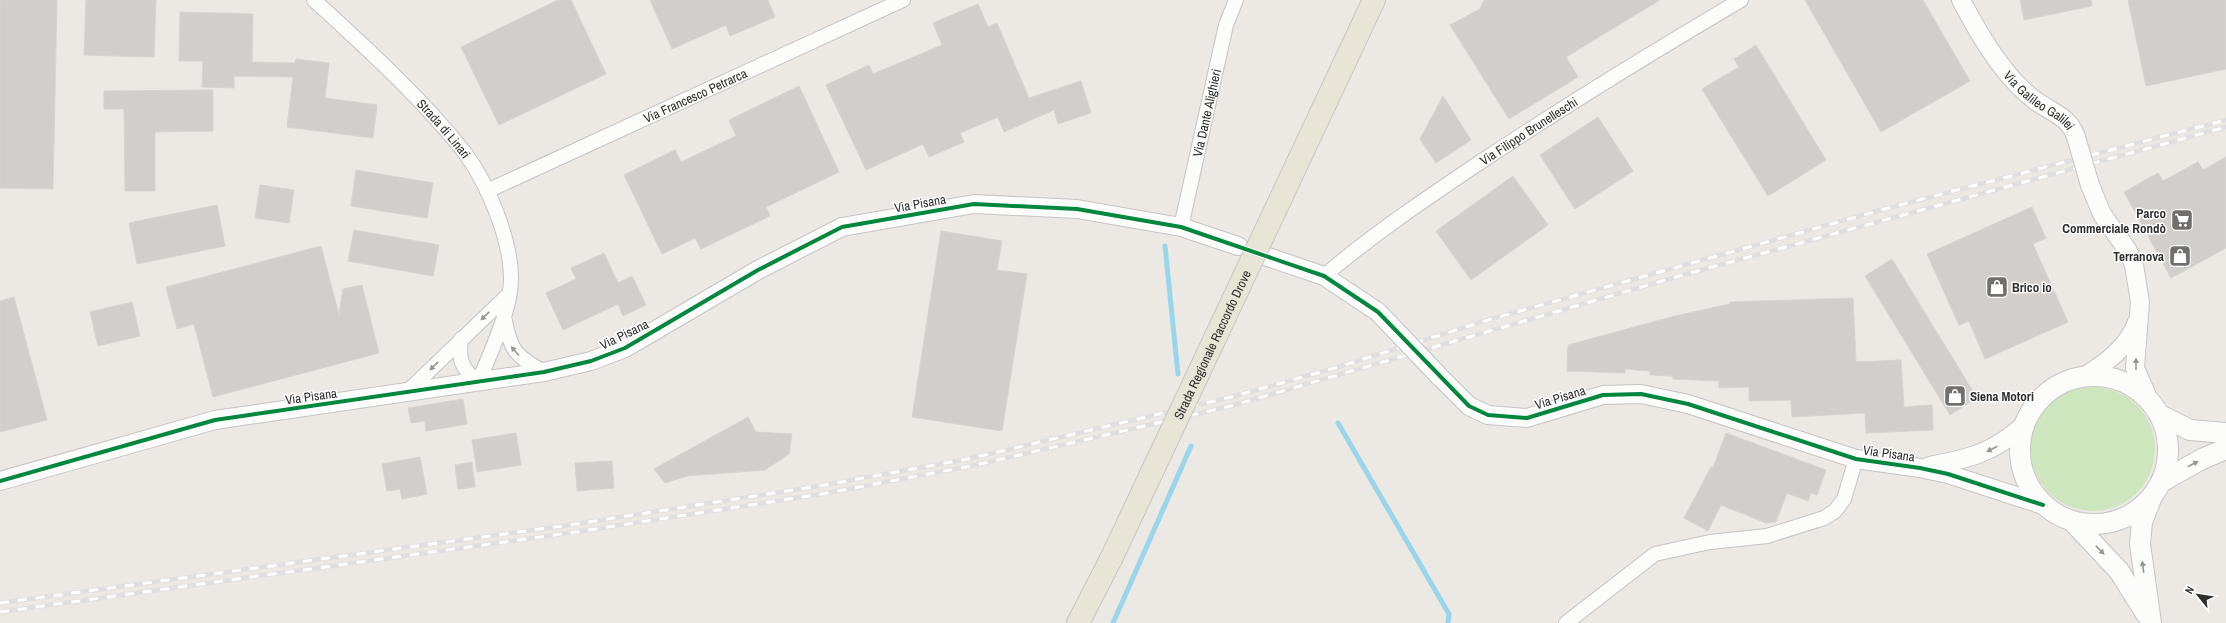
<svg xmlns="http://www.w3.org/2000/svg" width="2226" height="623" font-family="'Archivo Narrow',sans-serif">
<style>
.green{fill:#cee6be}
.lines{fill:none;stroke-linecap:round;stroke-linejoin:round}
.stream{stroke:#99d6ec;stroke-width:5}
.building{fill:#d1cecb;stroke:#d7d4d0}
.minor-casing{stroke:#c5c4c5;stroke-width:16}
.tertiary-casing{stroke:#c5c4c5;stroke-width:20}
.secondary-casing{stroke:#c5c4c5;stroke-width:22}
.primary-casing{stroke:#c6c5c4;stroke-width:24}
.minor{stroke:#fcfcfb;stroke-width:14}
.tertiary{stroke:#fcfcfb;stroke-width:18}
.secondary{stroke:#fcfcfb;stroke-width:20}
.primary{stroke:#e8e4d6;stroke-width:22}
.rail-casing{stroke:#dfdfe1;stroke-width:4.5}
.rail{stroke:#fff;stroke-width:3;stroke-dasharray:9;stroke-linecap:butt}
.tertiary-bridge-casing{stroke:#c5c4c5;stroke-width:20;stroke-linecap:butt}
.primary-bridge-casing{stroke:#c6c5c4;stroke-width:24;stroke-linecap:butt}
.tertiary-bridge{stroke:#fcfcfb;stroke-width:18}
.primary-bridge{stroke:#e8e4d6;stroke-width:22}
.cycleway-casing{stroke:#fff;stroke-width:6}
.cycleway{stroke:#00873e;stroke-width:4}
.oneway{fill:#959594}
.labels{text-anchor:middle;stroke-width:3;stroke-linejoin:round;paint-order:stroke}
.street-label{font-size:13px;fill:#2e2e2e;stroke:#fff}
.poi-label{font-size:13px;font-weight:bold;fill:#2e2e2e;stroke:#fff;text-anchor:end}
</style>
<rect width="100%" height="100%" fill="#ece8e4"/>
<!-- green -->
<circle class="green" cx="2093" cy="449" r="62"/>
<g class="lines">
<!-- stream -->
<g class="stream">
<path d="M1165 246 1178 374"/>
<path d="M1338 423 1449 614 1448 623"/>
<path d="M1113 623 1191 446"/>
</g>
</g>
<!-- building -->
<g class="building">
<path d="M0 0H57L53 189 0 188Z"/>
<path d="M86 0H156L154 57 84 55Z"/>
<path d="M558 0H571L606 74 499 125 461 47Z"/>
<path d="M650 0H768L775 17 730 36 726 25 672 49Z"/>
<path d="M1484 0H1660L1566 57 1578 77 1509 119 1450 25 1480 9Z"/>
<path d="M1805 0H1923L1970 81 1881 132Z"/>
<path d="M2020 0H2091L2092 6 2024 20Z"/>
<path d="M2128 0H2226V69L2146 86Z"/>
<path d="M978 4 988 27 997 23 1029 98 1081 81 1091 113 1058 124 1054 110 1004 132 998 117 960 133 964 142 929 157 923 144 866 170 826 85 869 65 873 74 942 45 933 23Z"/>
<path d="M180 12 253 14 252 62 295 63 296 59 329 63 325 98 377 105 373 138 287 127 293 77 234 76V88L202 87 203 61H179Z"/>
<path d="M1756 45 1826 160 1768 196 1702 89 1739 67 1734 59Z"/>
<path d="M799 86 839 172 766 207 770 216 701 249 695 238 662 254 624 175 675 150 681 162 736 136 729 120Z"/>
<path d="M213 90V131L155 132V191H125L124 109H104V91Z"/>
<path d="M1443 96 1471 140 1436 163 1420 139Z"/>
<path d="M1598 117 1633 171 1575 209 1540 155Z"/>
<path d="M2226 157V248L2171 278 2124 192 2158 173 2163 181 2198 162 2203 170Z"/>
<path d="M356 170 433 183 427 218 351 206Z"/>
<path d="M1513 176 1548 225 1471 280 1436 231Z"/>
<path d="M260 185 294 190 289 223 255 218Z"/>
<path d="M217 205 225 246 137 264 129 223Z"/>
<path d="M2032 207 2046 238 2033 244 2068 322 1985 359 1969 321 1959 325 1927 254Z"/>
<path d="M354 230 439 245 433 276 348 261Z"/>
<path d="M941 231 1002 241 997 270 1027 274 1002 431 912 417Z"/>
<path d="M321 246 339 315 343 289 362 285 379 353 213 397 194 324 177 329 166 287Z"/>
<path d="M604 253 618 283 632 276 646 305 623 316 618 304 563 330 546 293 576 279 571 268Z"/>
<path d="M1892 259 1977 398 1950 415 1865 276Z"/>
<path d="M14 297 47 420 0 432V301Z"/>
<path d="M1853 298 1856 362 1901 360 1904 407 1932 405 1933 430 1866 433 1865 413 1792 417 1791 400 1749 401V387L1719 388V381L1673 379 1672 376 1650 375V371L1625 369V373L1567 371 1568 345 1675 316 1730 304V302Z"/>
<path d="M132 302 140 336 98 346 90 312Z"/>
<path d="M463 399 467 424 426 431 425 421 411 423 408 408Z"/>
<path d="M748 417 756 432 792 434 789 454 765 470 687 476 665 483 654 469Z"/>
<path d="M516 433 521 465 477 472 472 440Z"/>
<path d="M1726 433 1826 470 1817 495 1811 493 1808 501 1787 493 1776 522 1766 523 1721 505 1708 531 1684 518 1711 467 1713 468Z"/>
<path d="M420 457 427 494 402 499 400 489 387 491 382 464Z"/>
<path d="M612 461 614 488 577 491 575 463Z"/>
<path d="M472 462 475 487 458 489 455 465Z"/>
</g>
<g class="lines">
<!-- minor casing -->
<g class="minor-casing">
<g id="minor">
<path id="s1" d="M314 0C366 48 421 97 465 153 488 184 510 238 511 276 512 309 490 353 478 383 462 368 458 361 461 339"/>
<path id="s2" d="M487 191 903 0"/>
<path id="s3" d="M1181 227 1226 25 1236 0"/>
<path id="s4" d="M1324 276C1372 235 1424 200 1476 165 1563 107 1651 53 1741 0"/>
<path d="M504 316C510 350 515 356 544 372"/>
<path d="M406 393 509 294"/>
<path d="M1566 623 1655 554 1710 542 1767 536 1824 518 1835 511 1844 499 1856 459"/>
</g>
</g>
<!-- tertiary casing -->
<g class="tertiary-casing">
<g id="tertiary">
<path id="s5" d="M1961 0C1978 33 2005 79 2036 101 2052 113 2069 116 2076 137"/>
<path d="M2090 185 2102 214 2128 251 2134 265 2140 302 2135 368 2149 400"/>
<path d="M1268 257 1324 276 1378 312"/>
<path d="M1439 376 1469 406 1488 415 1527 418 1603 395 1641 394 1688 404 1856 459 1920 468 1948 474 2043 505"/>
<path d="M2085 376C2106 363 2128 347 2137 322"/>
<path d="M1929 466C1968 459 1993 453 2023 426"/>
<path d="M0 481 215 420 544 372 591 361 625 348 758 270 842 227 974 204 1077 209 1181 227 1238 246"/>
</g>
</g>
<!-- secondary casing -->
<g class="secondary-casing">
<g id="secondary">
<circle cx="2094" cy="450" r="74"/>
<path d="M2160 415 2190 430 2226 433"/>
<path d="M2161 482 2202 459 2226 449"/>
<path d="M2151 499 2142 522 2140 544 2151 623"/>
<path d="M2073 522 2119 571 2146 614"/>
</g>
</g>
<!-- primary casing -->
<g class="primary-casing">
<g id="primary">
<path d="M1281 198 1374 0"/>
<path d="M1078 623 1111 559"/>
</g>
</g>
<!-- minor -->
<use href="#minor" class="minor"/>
<!-- tertiary -->
<use href="#tertiary" class="tertiary"/>
<!-- secondary -->
<use href="#secondary" class="secondary"/>
<!-- primary -->
<use href="#primary" class="primary"/>
<!-- rail casing -->
<g class="rail-casing">
<g id="rail">
<path d="M0 603 563 526 819 486 968 459 1231 397 1335 368 1488 320 1892 207 2226 120"/>
<path d="M0 612 569 533 822 494 976 465 1231 406 1683 275 2226 127"/>
</g>
</g>
<!-- rail -->
<use href="#rail" class="rail"/>
<!-- tertiary-bridge casing -->
<g class="tertiary-bridge-casing">
<g id="tertiary-bridge">
<path d="M2076 137 2090 185"/>
<path d="M1378 312 1439 376"/>
</g>
</g>
<!-- primary-bridge casing -->
<g class="primary-bridge-casing">
<g id="primary-bridge">
<path id="s6" d="M1111 559 1281 198"/>
</g>
</g>
<!-- tertiary-bridge -->
<use href="#tertiary-bridge" class="tertiary-bridge"/>
<!-- primary-bridge -->
<use href="#primary-bridge" class="primary-bridge"/>
<!-- cycleway casing -->
<g class="cycleway-casing">
<path id="cycleway" d="M0 481 215 420 544 372 591 361 625 348 758 270 842 227 974 204 1077 209 1181 227 1324 276 1378 312 1469 406 1488 415 1527 418 1603 395 1641 394 1688 404 1856 459 1920 468 1948 474 2043 505"/>
</g>
<!-- cycleway -->
<use href="#cycleway" class="cycleway"/>
</g>
<!-- one-way arrows -->
<defs><path id="oneway-solid" d="M-6-.8H1V-3.2L6.5 0L1 3.2V.8H-6Z"/></defs>
<g class="oneway">
<use href="#oneway-solid" transform="translate(485 316) rotate(136)"/>
<use href="#oneway-solid" transform="translate(515 351) rotate(-131)"/>
<use href="#oneway-solid" transform="translate(2136 364) rotate(-90)"/>
<use href="#oneway-solid" transform="translate(434 366) rotate(136)"/>
<use href="#oneway-solid" transform="translate(1992 449) rotate(153)"/>
<use href="#oneway-solid" transform="translate(2193 464) rotate(-28)"/>
<use href="#oneway-solid" transform="translate(2100 550) rotate(46)"/>
<use href="#oneway-solid" transform="translate(2143 567) rotate(-97)"/>
</g>
<!-- icons -->
<defs>
<g id="supermarket-square" transform="scale(1.15)"><rect x="-9" y="-9" width="18" height="18" rx="4" fill="#706f6e" stroke="#fff"/><path d="M-6-5.5h2.5l.6 2H6L4.5 2H-2.5L-4.4-4H-6ZM-1.5 3.2a1.3 1.3 0 1 0 .1 0ZM3 3.2a1.3 1.3 0 1 0 .1 0Z" fill="#fff"/></g>
<g id="shop-square" transform="scale(1.15)"><rect x="-9" y="-9" width="18" height="18" rx="4" fill="#706f6e" stroke="#fff"/><path d="M-5-2.5h2.3a2.7 3.5 0 0 1 5.4 0H5L5.5 6h-11ZM-1.5-2.5h3a1.5 2.3 0 0 0-3 0Z" fill="#fff"/></g>
</defs>
<g fill-rule="evenodd">
<use href="#supermarket-square" x="2182" y="220"/>
<use href="#shop-square" x="2180" y="256"/>
<use href="#shop-square" x="1997" y="287"/>
<use href="#shop-square" x="1955" y="396"/>
</g>
<g class="labels">
<!-- street labels -->
<g class="street-label">
<text dy="5" stroke="none"><textPath href="#s2" startOffset="229">Via Francesco Petrarca</textPath></text>
<text dy="5" stroke="none"><textPath href="#s5" startOffset="129">Via Galileo Galilei</textPath></text>
<text dy="5" stroke="none"><textPath href="#s3" startOffset="117">Via Dante Alighieri</textPath></text>
<text dy="5" stroke="none"><textPath href="#s1" startOffset="183">Strada di Linari</textPath></text>
<text dy="5" stroke="none"><textPath href="#s4" startOffset="251">Via Filippo Brunelleschi</textPath></text>
<text transform="translate(920 203) rotate(-10)" y="5">Via Pisana</text>
<text transform="translate(624 334) rotate(-26)" y="5">Via Pisana</text>
<text dy="5" stroke="none"><textPath href="#s6" startOffset="237">Strada Regionale Raccordo Drove</textPath></text>
<text transform="translate(311 396) rotate(-8)" y="5">Via Pisana</text>
<text transform="translate(1560 397) rotate(-17)" y="5">Via Pisana</text>
<text transform="translate(1889 453) rotate(8)" y="5">Via Pisana</text>
</g>
<!-- poi labels -->
<g class="poi-label">
<text x="2166" y="218">Parco<tspan x="2166" dy="15">Commerciale Rondò</tspan></text>
<text x="2164" y="261">Terranova</text>
<text x="2012" y="292" text-anchor="start">Brico io</text>
<text x="1970" y="401" text-anchor="start">Siena Motori</text>
</g>
</g>
<!-- north arrow -->
<g transform="translate(2198 595) rotate(300)" stroke="#ffffff" stroke-width="3" paint-order="stroke">
<path d="M0-3L7 15L0 10L-7 15Z" fill="#2e2e2e"/>
<text y="-6" font-size="11" font-weight="bold" text-anchor="middle" fill="#2e2e2e">N</text>
</g>
</svg>
